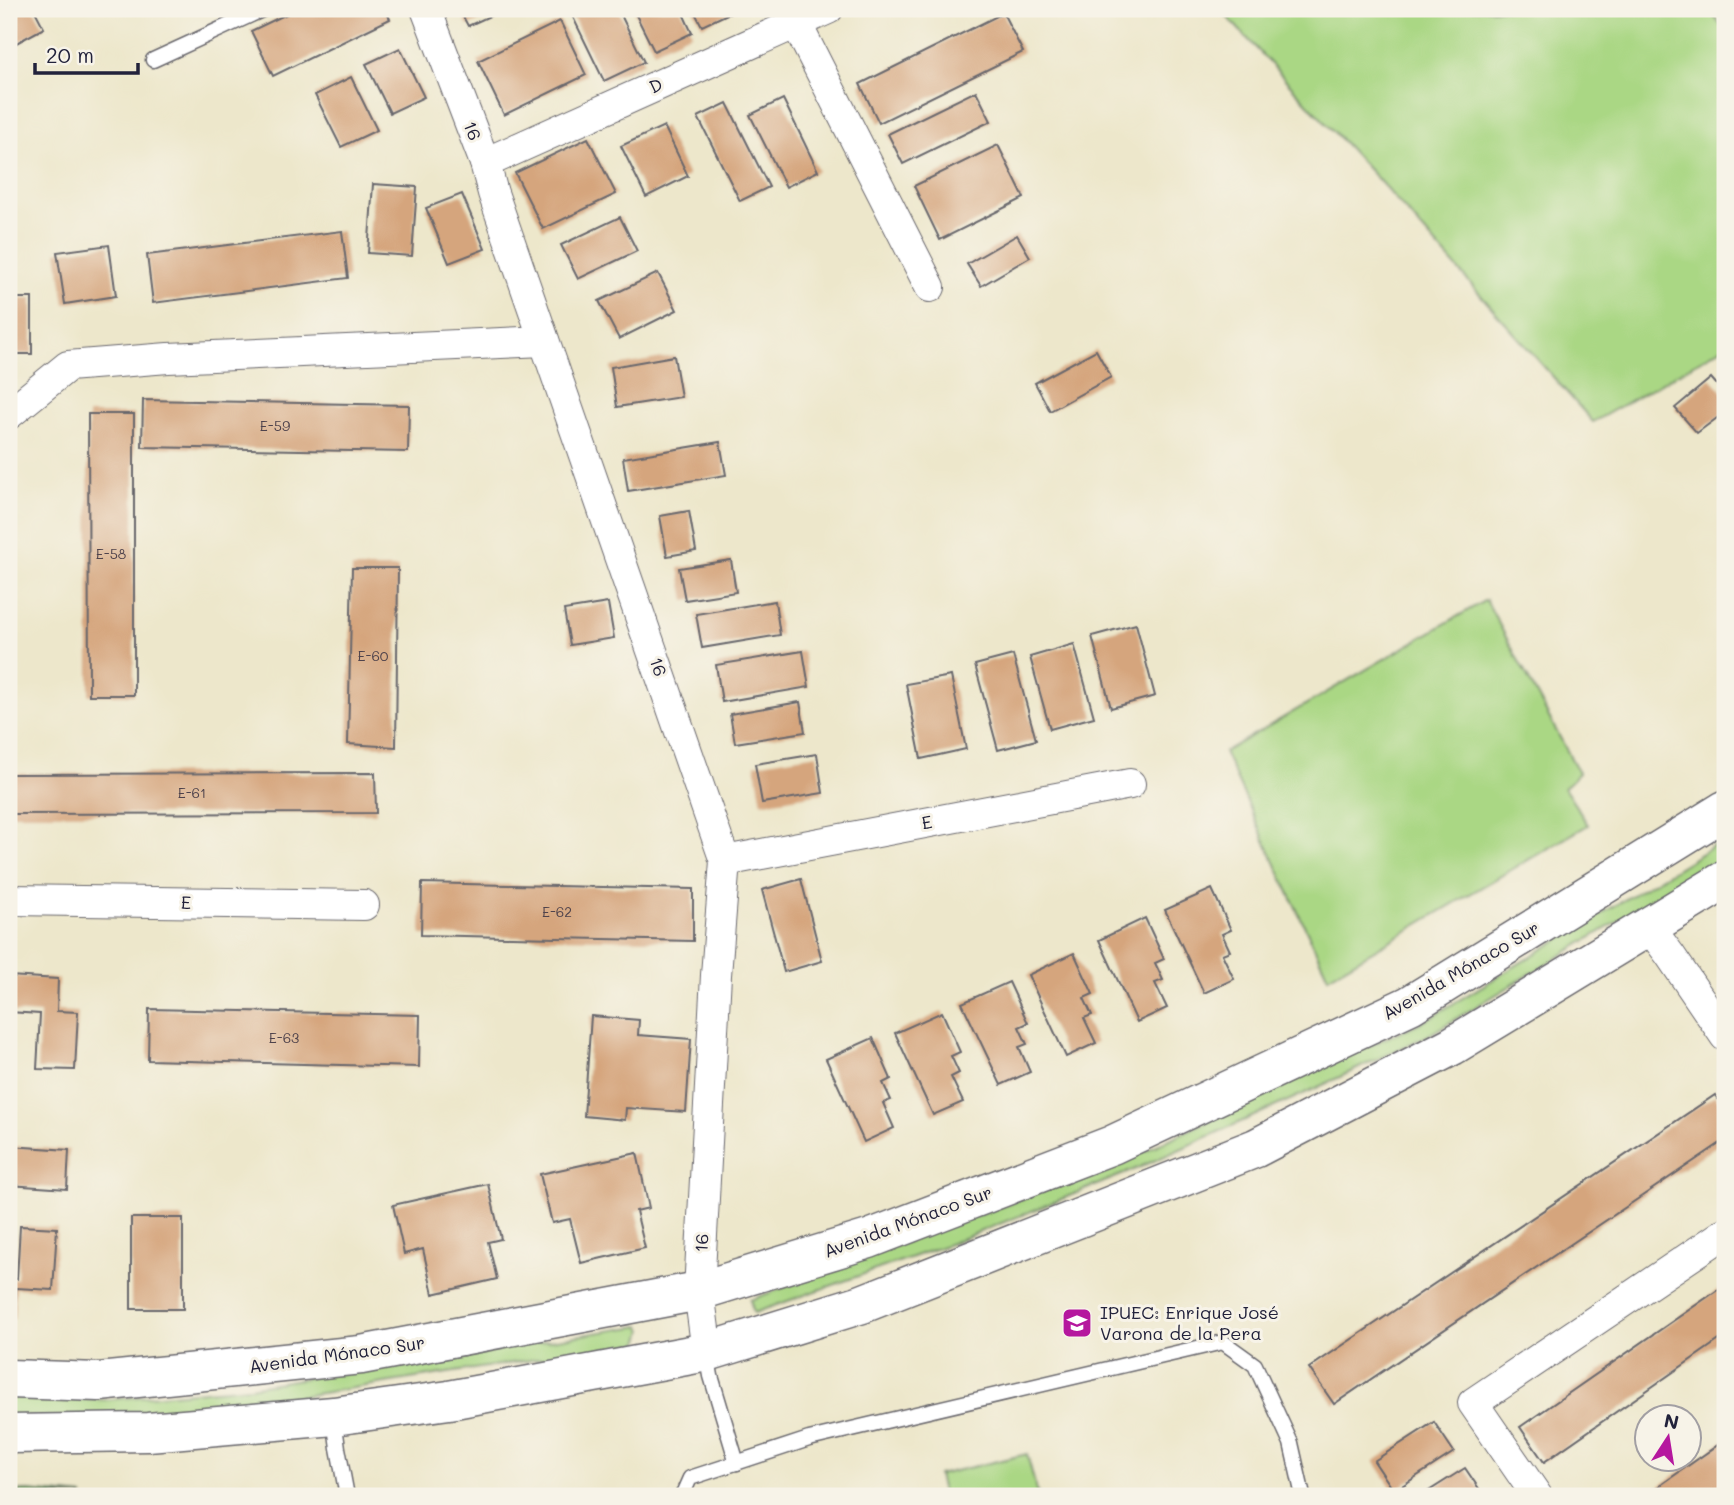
<svg xmlns="http://www.w3.org/2000/svg" width="1734" height="1505" font-family="Mali,sans-serif">
<style>
.green{fill:#aad784;stroke:#667c60;stroke-width:2}
.forest{fill:#87b872;stroke:#546d56;stroke-width:2}
.building{fill:#d5a57d}
.lines{fill:none;stroke-linecap:round;stroke-linejoin:round}
.service-casing{stroke:#69676d;stroke-width:17}
.minor-casing{stroke:#69676d;stroke-width:32}
.secondary-casing{stroke:#69676d;stroke-width:41}
.service{stroke:#fff;stroke-width:14}
.minor{stroke:#fff;stroke-width:30}
.secondary{stroke:#fff;stroke-width:38}
.labels{text-anchor:middle;stroke-width:6;stroke-linejoin:round;paint-order:stroke}
.number-label{font-size:14px;fill:#4f434c}
.street-label{font-size:18px;fill:#22223b;stroke:#f7f3e8}
.poi-label{font-size:18px;fill:#22223b;stroke:#f7f3e8;text-anchor:start}
</style>
<rect width="100%" height="100%" fill="#f7f3e8"/>
<filter id="ink" filterUnits="userSpaceOnUse"><feTurbulence type="fractalNoise" baseFrequency=".0143" numOctaves="2"/><feDisplacementMap in="SourceGraphic" scale="14" xChannelSelector="R" yChannelSelector="G"/><feConvolveMatrix kernelMatrix="1 2 1 2 8 2 1 2 1" color-interpolation-filters="sRGB"/></filter>
<filter id="wash" filterUnits="userSpaceOnUse"><feTurbulence type="fractalNoise" baseFrequency=".00686" numOctaves="4" result="noise"/><feDisplacementMap in="SourceGraphic" scale="28" xChannelSelector="R" yChannelSelector="G"/><feGaussianBlur stdDeviation="1.57" result="paint"/><feColorMatrix in="noise" values="0 0 0 0 0 0 0 0 0 0 0 0 0 0 0 0 0 1.4 0 .05"/><feComposite in="paint" operator="in"/></filter>
<g filter="url(#wash)">
<rect width="100%" height="100%" fill="#ede7cb"/>
<!-- green -->
<g class="green">
<path d="M1220 9H1709L1725 30V346L1593 422 1384 186Z"/>
<path d="M1486 600 1579 773 1564 788 1588 825 1328 977 1224 752Z"/>
<path d="M1725 839V857L1427 1036 1312 1090 1129 1172 949 1244 754 1313 750 1300 1126 1160 1306 1074 1426 1020Z"/>
<path d="M640 1326 643 1330 639 1343 258 1403 101 1418 9 1416V1397L105 1400 249 1387Z"/>
<path d="M1027 1454 1038 1496H943L938 1475Z"/>
</g>
<!-- forest -->
<path class="forest" d="M28 1491 84 1496H9V1492Z"/>
<g id="blocks">
<!-- building -->
<g class="building">
<path d="M9 9H34L44 28 9 47Z"/>
<path d="M297 9H385L390 19 273 76 251 31Z"/>
<path d="M459 9H505L468 26Z"/>
<path d="M569 9H618L644 62 604 81Z"/>
<path d="M633 9H681L692 33 654 51Z"/>
<path d="M693 9H738L702 26Z"/>
<path d="M1003 13 1023 52 879 123 860 84Z"/>
<path d="M560 21 586 75 504 115 478 61Z"/>
<path d="M400 48 424 97 390 113 366 64Z"/>
<path d="M351 77 377 130 341 147 315 95Z"/>
<path d="M976 91 991 121 903 164 888 134Z"/>
<path d="M783 99 818 171 786 187 750 115Z"/>
<path d="M727 103 769 187 740 201 698 117Z"/>
<path d="M664 126 688 176 646 197 621 146Z"/>
<path d="M588 138 616 194 543 229 515 173Z"/>
<path d="M998 145 1024 198 940 240 914 186Z"/>
<path d="M373 184 417 187 412 256 368 253Z"/>
<path d="M462 194 485 249 449 263 426 208Z"/>
<path d="M620 217 637 251 578 279 561 245Z"/>
<path d="M342 231 348 278 153 303 147 255Z"/>
<path d="M1017 235 1030 257 981 286 967 264Z"/>
<path d="M109 245 116 296 65 304 57 252Z"/>
<path d="M658 273 677 310 619 339 599 301Z"/>
<rect x="9" y="298" width="23" height="56"/>
<path d="M1096 350 1111 377 1050 411 1035 383Z"/>
<path d="M674 356 681 397 617 407 611 367Z"/>
<path d="M1711 378 1725 394V412L1697 433 1675 408Z"/>
<path d="M143 400 409 405 408 452 142 447Z"/>
<path d="M88 414H134V695H89Z"/>
<path d="M720 442 726 475 628 491 623 458Z"/>
<path d="M689 511 696 551 667 556 660 516Z"/>
<path d="M731 560 736 592 685 600 679 568Z"/>
<path d="M352 568H398L396 747 348 744Z"/>
<path d="M775 601 780 635 702 648 696 614Z"/>
<path d="M608 603 614 638 570 645 564 610Z"/>
<path d="M1136 624 1155 696 1111 708 1092 636Z"/>
<path d="M1074 644 1094 717 1050 729 1030 657Z"/>
<path d="M803 651 809 687 722 702 716 665Z"/>
<path d="M1013 655 1036 740 998 750 975 665Z"/>
<path d="M951 676 966 749 921 759 906 684Z"/>
<path d="M800 702 805 732 735 743 730 714Z"/>
<path d="M817 754 823 793 762 803 755 764Z"/>
<path d="M375 773 376 813 9 814V774Z"/>
<path d="M801 879 822 961 784 972 762 890Z"/>
<path d="M422 883 693 889V941L421 935Z"/>
<path d="M1212 889 1231 930 1222 934 1230 951 1222 954 1234 979 1204 993 1165 910Z"/>
<path d="M1145 918 1164 959 1155 963 1163 980 1155 983 1167 1008 1137 1022 1099 940Z"/>
<path d="M1074 953 1093 994 1084 998 1092 1015 1084 1018 1096 1043 1066 1057 1028 975Z"/>
<path d="M9 976 58 979 57 1011 78 1012 75 1070 37 1069 40 1014 9 1012Z"/>
<path d="M1009 982 1028 1023 1019 1027 1027 1044 1019 1047 1030 1072 1001 1085 962 1003Z"/>
<path d="M149 1009 420 1015 419 1067 148 1060Z"/>
<path d="M942 1012 960 1052 951 1056 959 1073 951 1077 963 1102 933 1115 895 1033Z"/>
<path d="M591 1016 639 1020 638 1035 691 1039 686 1112 626 1108 625 1120 584 1116Z"/>
<path d="M873 1038 891 1079 883 1083 891 1100 883 1103 894 1128 864 1142 826 1059Z"/>
<path d="M1715 1095 1725 1110V1140L1334 1404 1309 1368Z"/>
<path d="M9 1146 69 1150 67 1189 9 1185Z"/>
<path d="M637 1153 649 1208 636 1211 645 1248 581 1263 570 1219 552 1223 540 1174Z"/>
<path d="M488 1184 501 1239 488 1242 497 1279 433 1294 423 1249 404 1254 393 1205Z"/>
<rect x="131" y="1218" width="52" height="91"/>
<path d="M20 1226 57 1228 53 1290 16 1288 14 1319H9V1279H17Z"/>
<path d="M1725 1285V1336L1544 1462 1520 1427Z"/>
<path d="M1434 1422 1454 1452 1394 1491 1374 1461Z"/>
<path d="M1725 1440V1492L1719 1496H1645Z"/>
<path d="M1465 1468 1484 1496H1421Z"/>
</g>
</g>
</g>
<g filter="url(#ink)">
<use href="#blocks" fill-opacity="0" stroke="#69676d" stroke-width="2"/>
<g class="lines">
<!-- service casing -->
<g class="service-casing">
<g id="service">
<path d="M153 60 264 9"/>
<path d="M707 1353 711 1376 737 1463"/>
<path d="M334 1418 338 1448 347 1496"/>
<path d="M682 1496 690 1478 809 1439 1223 1342 1255 1365 1291 1443 1303 1496"/>
</g>
</g>
<!-- minor casing -->
<g class="minor-casing">
<g id="minor">
<path d="M426 9 485 163 493 193 725 861 716 975 699 1291 707 1352"/>
<path d="M789 9 930 287"/>
<path d="M485 163 828 9"/>
<path d="M9 414 68 366 168 358 544 341"/>
<path d="M725 861 1130 784"/>
<path d="M9 900 364 905"/>
<path d="M1649 927 1670 955 1725 1036"/>
<path d="M1537 1496 1473 1403 1725 1233"/>
</g>
</g>
<!-- secondary casing -->
<g class="secondary-casing">
<g id="secondary">
<path d="M9 1379 99 1382 361 1355 699 1291 869 1239 1112 1145 1410 1005 1725 810"/>
<path d="M9 1434 148 1432 334 1416 449 1400 707 1352 862 1304 1256 1148 1452 1046 1725 880"/>
</g>
</g>
<!-- service -->
<use href="#service" class="service"/>
<!-- minor -->
<use href="#minor" class="minor"/>
<!-- secondary -->
<use href="#secondary" class="secondary"/>
</g>
</g>
<!-- icons -->
<defs>
<g id="school-square" transform="scale(1.575)"><rect x="-9" y="-9" width="18" height="18" rx="4" fill="#b5179e" stroke="#f7f3e8"/><path d="M0-5L7-2L0 1L-7-2ZM-4 1L0 2.5L4 1V4Q0 6-4 4Z" fill="#fff"/></g>
</defs>
<g fill-rule="evenodd">
<use href="#school-square" x="1077" y="1323"/>
</g>
<g class="labels">
<!-- number labels -->
<g class="number-label">
<text x="275" y="431">E-59</text>
<text x="111" y="559">E-58</text>
<text x="373" y="661">E-60</text>
<text x="192" y="798">E-61</text>
<text x="557" y="917">E-62</text>
<text x="284" y="1043">E-63</text>
</g>
<!-- street labels -->
<g class="street-label">
<text transform="translate(656 86) rotate(-24)" y="6">D</text>
<text transform="translate(472 131) rotate(69)" y="6">16</text>
<text transform="translate(658 667) rotate(71)" y="6">16</text>
<text transform="translate(927 823) rotate(-11)" y="6">E</text>
<text transform="translate(186 903) rotate(1)" y="6">E</text>
<text transform="translate(1461 971) rotate(-30)" y="6">Avenida Mónaco Sur</text>
<text transform="translate(908 1222) rotate(-20)" y="6">Avenida Mónaco Sur</text>
<text transform="translate(702 1243) rotate(-87)" y="6">16</text>
<text transform="translate(337 1355) rotate(-8)" y="6">Avenida Mónaco Sur</text>
</g>
<!-- poi labels -->
<g class="poi-label">
<text x="1100" y="1319">IPUEC: Enrique José<tspan x="1100" dy="21">Varona de la Pera</tspan></text>
</g>
</g>
<!-- margin -->
<rect width="1734" height="1505" fill="none" stroke="#f7f3e8" stroke-width="35"/>
<!-- north arrow -->
<g transform="translate(1668 1438) rotate(12)"><circle r="33" fill="#f7f3e8" stroke="#a29fa3" stroke-width="2"/>
<path d="M0-5L12 26L0 18L-12 26Z" fill="#b5179e"/>
<text y="-10" font-size="19" font-weight="bold" text-anchor="middle" fill="#22223b">N</text>
</g>
<!-- scale -->
<path d="M35 63v10h103v-10" fill="none" stroke="#22223b" stroke-width="3.5"/>
<text x="46" y="63" font-size="21" fill="#22223b" stroke="#f7f3e8" stroke-width="5" paint-order="stroke">20 m</text>
</svg>
